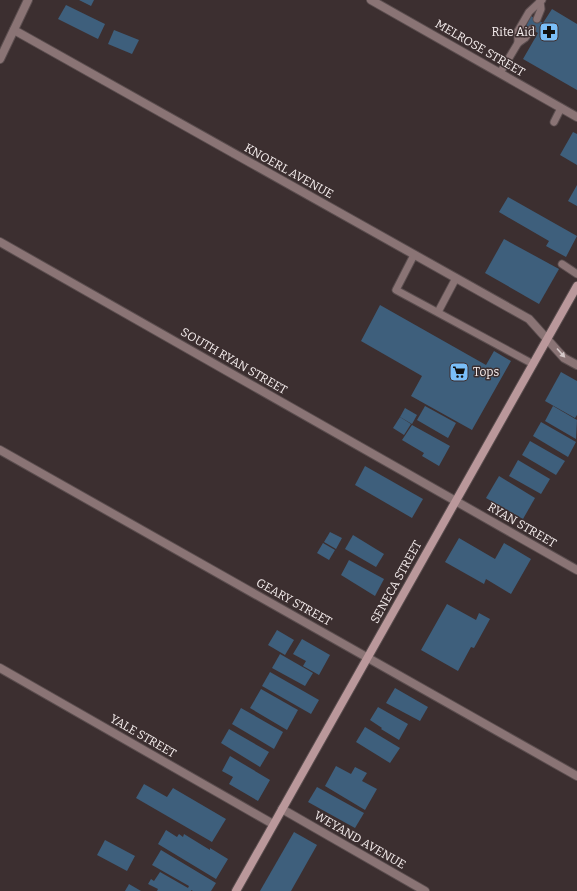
<svg xmlns="http://www.w3.org/2000/svg" width="577" height="891" font-family="Bitter,serif">
<style>
.building{fill:#3e5f7c}
.lines{fill:none;stroke-linecap:round;stroke-linejoin:round}
.lane-casing{stroke:#5a4d4e;stroke-width:9}
.street-casing{stroke:#5a4d4e;stroke-width:10}
.secondary-casing{stroke:#5a4d4e;stroke-width:10}
.lane{stroke:#8a7475;stroke-width:7}
.street{stroke:#8a7475;stroke-width:8}
.secondary{stroke:#ba989b;stroke-width:8}
.oneway{fill:#d5c9c9}
.labels{text-anchor:middle;stroke-width:3;stroke-linejoin:round;paint-order:stroke}
.poi-label{font-size:12px;fill:#f5eded;stroke:#3c2f30;text-anchor:end}
.street-label{font-size:12px;fill:#f5eded;stroke:#3c2f30}
</style>
<rect width="100%" height="100%" fill="#3c2f30"/>
<!-- building -->
<g class="building">
<path d="M79 0H94L91 6Z"/>
<path d="M66 5 105 24 98 39 58 19Z"/>
<path d="M552 9 577 24V90L523 59 538 33 526 26 531 16 543 23Z"/>
<path d="M114 30 139 40 132 54 108 44Z"/>
<path d="M573 132 577 134V165L560 155Z"/>
<path d="M577 185V206L568 201Z"/>
<path d="M508 197 577 236 566 257 546 246 549 241 499 212Z"/>
<path d="M504 239 559 269 539 304 485 273Z"/>
<path d="M380 305 486 365 494 351 511 361 472 430 411 396 422 376 361 341Z"/>
<path d="M561 372 577 381V415L575 418 545 401Z"/>
<path d="M425 406 456 423 448 438 417 420Z"/>
<path d="M553 406 577 420 576 439 545 421Z"/>
<path d="M405 408 417 415 412 424 400 417Z"/>
<path d="M400 417 411 424 404 435 393 428Z"/>
<path d="M541 422 576 442 568 457 533 436Z"/>
<path d="M412 425 450 446 439 466 422 456 424 453 402 440Z"/>
<path d="M530 441 565 461 556 475 522 455Z"/>
<path d="M518 460 550 479 541 494 509 476Z"/>
<path d="M365 466 423 499 412 518 355 485Z"/>
<path d="M499 476 535 498 523 519 486 498Z"/>
<path d="M330 532 342 538 336 549 324 542Z"/>
<path d="M353 535 384 554 376 567 345 549Z"/>
<path d="M459 538 495 559 504 543 531 559 511 594 486 579 484 584 445 562Z"/>
<path d="M323 543 335 550 329 560 317 553Z"/>
<path d="M349 560 384 579 375 596 341 575Z"/>
<path d="M447 604 476 620 479 613 490 619 474 648 471 647 458 671 421 650Z"/>
<path d="M277 630 294 640 285 655 268 645Z"/>
<path d="M302 639 330 655 319 675 303 666 306 661 293 654Z"/>
<path d="M280 654 313 673 305 686 272 668Z"/>
<path d="M270 672 319 700 311 714 262 686Z"/>
<path d="M395 688 428 707 420 721 386 703Z"/>
<path d="M261 689 298 710 287 730 250 708Z"/>
<path d="M378 707 408 724 399 740 381 729 382 728 370 720Z"/>
<path d="M241 708 283 732 274 749 232 724Z"/>
<path d="M365 727 400 748 390 763 356 742Z"/>
<path d="M229 729 269 752 260 767 221 743Z"/>
<path d="M230 756 270 780 258 801 229 784 233 777 222 771Z"/>
<path d="M336 766 351 774 355 767 367 773 362 781 377 789 365 810 325 786Z"/>
<path d="M144 784 167 797 173 788 226 819 212 842 136 798Z"/>
<path d="M317 787 364 813 355 828 308 802Z"/>
<path d="M166 830 177 837 179 834 183 837 184 834 210 850V848L228 859 216 879 158 844Z"/>
<path d="M294 832 317 845 291 891H260Z"/>
<path d="M105 840 135 856 127 871 97 855Z"/>
<path d="M161 850 216 883 211 891H193L191 890V891H157L158 889 148 884 151 879 154 881 160 872 188 888 189 886 152 865Z"/>
<path d="M129 884 141 891H125Z"/>
</g>
<g class="lines">
<!-- lane casing -->
<g class="lane-casing">
<g id="lane">
<path d="M537 19 541 9 540 1"/>
<path d="M518 43 525 38 532 29"/>
<path d="M500 73 518 43V31L529 12 542 0"/>
<path d="M554 122 561 108"/>
<path d="M414 255 396 290 533 364"/>
<path d="M562 264 577 274"/>
<path d="M438 312 456 278"/>
</g>
</g>
<!-- street casing -->
<g class="street-casing">
<g id="street">
<path d="M371 0 577 117"/>
<path d="M14 30 529 319 564 358 577 365"/>
<path d="M0 59 28 0"/>
<path d="M0 242 577 570"/>
<path d="M0 450 577 776"/>
<path d="M0 668 273 824"/>
<path d="M282 809 425 891"/>
</g>
</g>
<!-- secondary casing -->
<g class="secondary-casing">
<path id="secondary" d="M236 891 577 286"/>
</g>
<!-- lane -->
<use href="#lane" class="lane"/>
<!-- street -->
<use href="#street" class="street"/>
<!-- secondary -->
<use href="#secondary" class="secondary"/>
</g>
<!-- one-way arrows -->
<defs><path id="oneway-solid" d="M-6-.8H1V-3.2L6.5 0L1 3.2V.8H-6Z"/></defs>
<use class="oneway" href="#oneway-solid" transform="translate(561 353) rotate(48)"/>
<!-- icons -->
<defs>
<g id="pharmacy-square" transform="scale(1)"><rect x="-9" y="-9" width="18" height="18" rx="4" fill="#7abef8" stroke="#3c2f30"/><path d="M-2-6h4v4h4v4h-4v4h-4v-4h-4v-4h4Z" fill="#111"/></g>
<g id="supermarket-square" transform="scale(1)"><rect x="-9" y="-9" width="18" height="18" rx="4" fill="#7abef8" stroke="#3c2f30"/><path d="M-6-5.5h2.5l.6 2H6L4.5 2H-2.5L-4.4-4H-6ZM-1.5 3.2a1.3 1.3 0 1 0 .1 0ZM3 3.2a1.3 1.3 0 1 0 .1 0Z" fill="#111"/></g>
</defs>
<g fill-rule="evenodd">
<use href="#pharmacy-square" x="549" y="32"/>
<use href="#supermarket-square" x="459" y="372"/>
</g>
<g class="labels">
<!-- poi labels -->
<g class="poi-label">
<text x="535" y="36">Rite Aid</text>
<text x="473" y="376" text-anchor="start">Tops</text>
</g>
<!-- street labels -->
<g class="street-label">
<text transform="translate(480 48) rotate(30)" y="4">MELROSE STREET</text>
<text transform="translate(289 171) rotate(29)" y="4">KNOERL AVENUE</text>
<text transform="translate(234 361) rotate(30)" y="4">SOUTH RYAN STREET</text>
<text transform="translate(522 525) rotate(30)" y="4">RYAN STREET</text>
<text transform="translate(396 582) rotate(-61)" y="4">SENECA STREET</text>
<text transform="translate(294 602) rotate(29)" y="4">GEARY STREET</text>
<text transform="translate(143 736) rotate(30)" y="4">YALE STREET</text>
<text transform="translate(360 840) rotate(30)" y="4">WEYAND AVENUE</text>
</g>
</g>
</svg>
